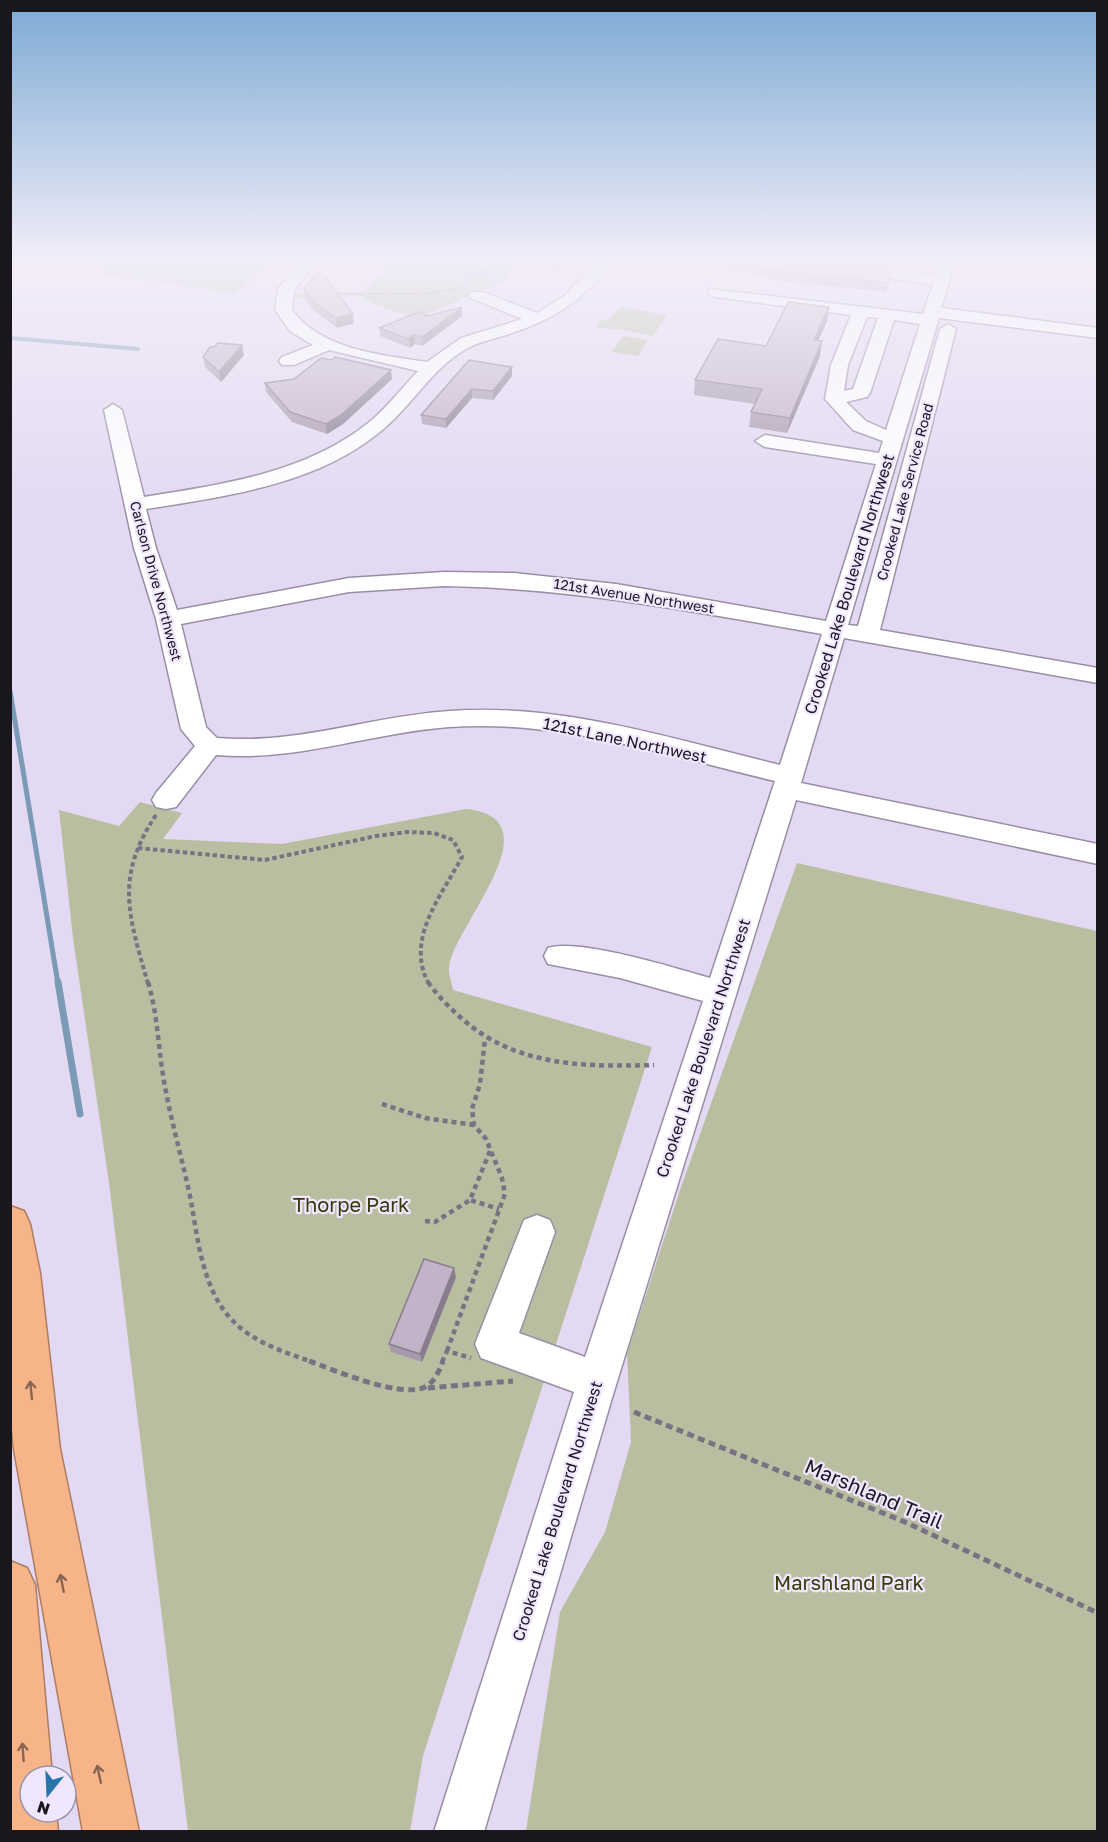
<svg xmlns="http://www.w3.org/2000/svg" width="1108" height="1842" font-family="'Golos Text',sans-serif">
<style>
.green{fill:#babea1}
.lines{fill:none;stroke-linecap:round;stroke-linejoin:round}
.stream-far2{stroke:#7b9ab5;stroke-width:4}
.stream-far1{stroke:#7b9ab5;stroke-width:5}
.stream{stroke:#7b9ab5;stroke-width:7}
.minor-casing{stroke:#988ea5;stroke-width:3}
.highway-casing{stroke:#aa7d64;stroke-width:3}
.path-far3{stroke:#787282;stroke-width:2;stroke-dasharray:2 1.5;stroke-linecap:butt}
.path-far2{stroke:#787282;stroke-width:4;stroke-dasharray:4.5 3;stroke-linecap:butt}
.path-far1{stroke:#787282;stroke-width:4.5;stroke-dasharray:5 4;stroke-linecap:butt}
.path{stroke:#787282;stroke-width:5;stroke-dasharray:7 4.5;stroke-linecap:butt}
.minor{fill:#fff;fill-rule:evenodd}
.highway{fill:#f8b489;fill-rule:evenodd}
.wall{fill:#a89aad}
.shaded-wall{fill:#887d8d}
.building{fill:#c3b3c9;stroke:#887d8d;stroke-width:1.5}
.oneway{stroke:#886554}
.labels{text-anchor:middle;stroke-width:4.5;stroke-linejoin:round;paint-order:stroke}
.far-street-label{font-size:14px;fill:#19161e;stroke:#f0e6ff}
.street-label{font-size:16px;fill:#19161e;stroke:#f0e6ff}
.near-park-label{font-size:20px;fill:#363909;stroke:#f0e6ff}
.near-street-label{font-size:20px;fill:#19161e;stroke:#f0e6ff}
</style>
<rect width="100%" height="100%" fill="#e3d9f2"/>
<!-- green -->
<g class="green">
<path d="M109 263H273L234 293 95 273Z"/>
<path d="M392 263H520L502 282 417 318 378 306 360 296 292 298 294 293 361 292Z"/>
<path d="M622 307 667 315 653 336 619 329 596 328 600 321 611 318 618 309Z"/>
<path d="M623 336 648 340 638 356 612 352Z"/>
<path d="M140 802 182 813 163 839 282 844 466 809C559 818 452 928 449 968 448 974 452 984 453 990L652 1047 423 1756 410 1831H188L109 1183 73 938 59 810 119 826Z"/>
<path d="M797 863 1097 931V1831H526L560 1612 605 1532 631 1442 627 1353 680 1190Z"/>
</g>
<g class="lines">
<!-- stream-far2 -->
<path class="stream-far2" d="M10 338 138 349"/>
<!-- stream-far1 -->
<path class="stream-far1" d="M10 691 58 984"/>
<!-- stream -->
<path class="stream" d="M58 982 80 1114"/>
<!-- minor casing -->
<g class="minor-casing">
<path id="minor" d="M299 263H315L294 290 292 310C321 350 382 355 427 362L461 338 522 319 471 298 469 295 471 292H483L537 313 564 296 595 263H611C584 301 552 320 509 334 495 339 479 341 466 349 431 369 412 406 381 431 316 485 227 496 146 509L156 548 177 610 349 578 444 572 514 573 616 584 826 621 876 464 765 447 755 441 765 435 879 453 883 441 853 430 825 399 831 365 851 315 716 297 710 295 708 292 710 289 923 314 933 284 807 268 800 263H845L935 275 939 263H955L941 308 1098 328V338L939 318 848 625 858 626 940 329 948 324 956 329 880 630 1098 668V683L844 638 801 783 1098 844V864L796 800 612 1398 484 1832H434L574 1392 481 1358 475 1344 524 1220 537 1215 550 1220 555 1232 519 1333 585 1357 703 1001 620 978 548 964 544 956 548 948C579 938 675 968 710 978L775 781C669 756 560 719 449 727 370 733 296 762 216 755L176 807 166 809 156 807 152 800 156 793 195 746 181 729 156 619 134 548 104 410 113 404 122 410 144 497C222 484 303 474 367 424 386 409 401 389 418 371L329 350 294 365H282L279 361 282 357 313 345 290 331 275 310 278 289ZM867 317 878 318 853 389 844 391 848 365ZM894 320 920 324 886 430 866 421 846 402 867 397 870 393ZM444 586C572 588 696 612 822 634L780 765C673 739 562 703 450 711 371 716 297 745 217 738L206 727 181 624 349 592Z"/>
</g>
<!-- highway casing -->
<g class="highway-casing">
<g id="highway">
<path d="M10 1206 24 1211 30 1224 40 1273 60 1449 139 1832H83L14 1449 10 1410Z"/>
<path d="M10 1561 27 1568 35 1585 52 1776H30V1812H56L58 1832H10Z"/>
</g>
</g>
<!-- path-far3 -->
<g class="path-far3">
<path d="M468 283 494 263"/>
<path d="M333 294H428L462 287"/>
</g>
<!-- path-far2 -->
<g class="path-far2">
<path d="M138 848 265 860 376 836 407 832 434 833 453 840 462 857C442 895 404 940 429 984"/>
<path d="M148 984C129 916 114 878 156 815"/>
</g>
<!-- path-far1 -->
<g class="path-far1">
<path d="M148 982C158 1015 158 1048 164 1081 171 1122 183 1161 191 1201 198 1241 203 1291 233 1321 253 1342 286 1353 313 1362"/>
<path d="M428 982C437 995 448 1006 459 1016 514 1067 584 1067 654 1065"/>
<path d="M382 1104 425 1118 474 1125"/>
<path d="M490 1151 470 1200 499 1209"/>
<path d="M425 1221 435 1222 470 1200"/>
<path d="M447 1351 505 1194 502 1178 486 1139 474 1125 472 1109 480 1084 485 1039"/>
<path d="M442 1362 447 1351 471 1358"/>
</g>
<!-- path -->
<g class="path">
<path d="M309 1361C334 1370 401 1399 425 1387 435 1382 439 1371 443 1361"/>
<path d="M428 1388 513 1381"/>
<path d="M634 1412 905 1522 1098 1613"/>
</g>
<!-- minor -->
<use href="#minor" class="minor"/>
<!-- highway -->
<use href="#highway" class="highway"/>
</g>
<!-- wall -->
<g class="wall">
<path d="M549 263H567L556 273 549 266Z"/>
<path d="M700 263H825L892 272 886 292 789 282Z"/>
<path d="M869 263H899L898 267Z"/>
<path d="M304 289 354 323 337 328 312 309 305 299Z"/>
<path d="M829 307 827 321 818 341 820 356 787 433 749 427 751 412 755 404 694 395 695 380 766 346Z"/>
<path d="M428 316H462L422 346 415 344 410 348 380 336 379 328Z"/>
<path d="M244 355 221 382 205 367 203 357Z"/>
<path d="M512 367V376L493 400 472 398 446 428 422 424 421 415Z"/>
<path d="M392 379 343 424 327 434 292 422 266 392 265 383Z"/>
<path d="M456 1277 422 1362 391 1352 389 1344Z"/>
</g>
<!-- shaded-wall -->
<g class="shaded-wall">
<path d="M557 263H567L556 273Z"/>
<path d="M462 307V316L422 346V337Z"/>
<path d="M829 307 827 321 812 355 814 340Z"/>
<path d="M353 314 354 323 337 328 336 318Z"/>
<path d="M414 335 415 344 410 348 409 339Z"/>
<path d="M822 341 820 356 787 433 790 418Z"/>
<path d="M242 345 244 355 221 382 219 372Z"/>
<path d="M512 367V376L493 400V391Z"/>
<path d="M391 370 392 379 343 424 327 434 326 424Z"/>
<path d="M472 389V398L446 428V419Z"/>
<path d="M454 1268 456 1277 422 1362 420 1354Z"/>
</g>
<!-- building -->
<g class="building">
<path d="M744 263H825L892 272 888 283 791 273Z"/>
<path d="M320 270 353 314 336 318 311 300 304 289Z"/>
<path d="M788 302 829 307 814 340 822 341 790 418 751 412 762 389 695 380 718 339 766 346Z"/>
<path d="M462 307 422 337 414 335 409 339 379 328 419 312 428 316Z"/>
<path d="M218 343 242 345 219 372 203 357 210 347H214Z"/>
<path d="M335 357 391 370 341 415 326 424 290 412 265 383 294 379 321 358 331 360Z"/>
<path d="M469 360 512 367 493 391 472 389 446 419 421 415Z"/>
<path d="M424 1259 454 1268 420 1354 389 1344Z"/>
</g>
<!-- one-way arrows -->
<defs><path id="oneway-shaft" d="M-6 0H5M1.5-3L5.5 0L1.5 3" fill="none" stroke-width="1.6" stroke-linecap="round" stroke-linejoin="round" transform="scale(1.5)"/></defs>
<g class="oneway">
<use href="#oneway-shaft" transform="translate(31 1390) rotate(-96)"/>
<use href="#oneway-shaft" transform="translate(62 1583) rotate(-101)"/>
<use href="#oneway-shaft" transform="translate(23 1752) rotate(-94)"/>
<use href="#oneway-shaft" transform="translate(99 1774) rotate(-102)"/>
</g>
<!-- sky -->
<linearGradient id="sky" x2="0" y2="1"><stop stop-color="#7caad4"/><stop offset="0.5" stop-color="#f2eef9"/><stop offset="1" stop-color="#f2eef9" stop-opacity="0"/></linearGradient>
<rect width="1108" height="521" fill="url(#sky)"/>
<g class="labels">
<!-- far-street labels -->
<g class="far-street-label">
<text transform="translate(905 492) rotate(-75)" y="5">Crooked Lake Service Road</text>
<text transform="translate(156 581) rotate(75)" y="5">Carlson Drive Northwest</text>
<text transform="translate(634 596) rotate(9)" y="5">121st Avenue Northwest</text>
</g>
<!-- street labels -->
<g class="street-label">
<text transform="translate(849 584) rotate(-73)" y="6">Crooked Lake Boulevard Northwest</text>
<text transform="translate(625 740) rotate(12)" y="6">121st Lane Northwest</text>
<text transform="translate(703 1048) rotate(-72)" y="6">Crooked Lake Boulevard Northwest</text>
<text transform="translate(557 1511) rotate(-73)" y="6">Crooked Lake Boulevard Northwest</text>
</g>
<!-- near-park labels -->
<g class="near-park-label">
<text x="351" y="1212">Thorpe Park</text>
<text x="849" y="1590">Marshland Park</text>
</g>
<!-- near-street labels -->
<g class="near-street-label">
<text transform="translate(874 1494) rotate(23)" y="7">Marshland Trail</text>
</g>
</g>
<!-- border -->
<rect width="1108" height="1842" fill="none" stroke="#19161e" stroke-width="24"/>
<!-- north arrow -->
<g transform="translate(48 1794) rotate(198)"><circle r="28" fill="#f0e6ff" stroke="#9a93a5" stroke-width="1.5"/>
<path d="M0-4.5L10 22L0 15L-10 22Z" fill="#2875a8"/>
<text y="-9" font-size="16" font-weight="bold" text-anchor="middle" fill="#19161e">N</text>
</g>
</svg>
